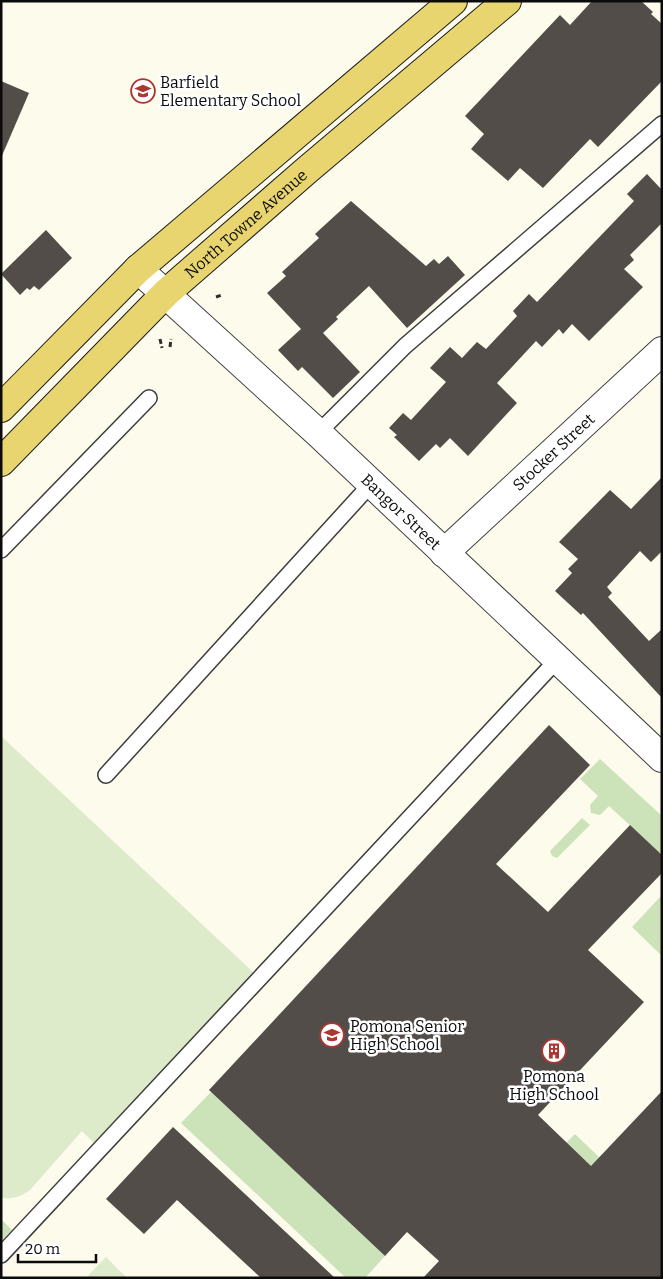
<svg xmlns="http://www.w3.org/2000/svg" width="663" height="1279" font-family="Bitter,serif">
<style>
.green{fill:#cce3b9}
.pitch{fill:#ddebca}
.building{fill:#534d49}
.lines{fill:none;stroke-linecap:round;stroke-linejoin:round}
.lane-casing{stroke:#3e3e3e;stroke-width:18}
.street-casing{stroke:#3e3e3e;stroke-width:30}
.primary-casing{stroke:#1c1c1c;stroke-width:30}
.path{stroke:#2d2d2d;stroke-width:3;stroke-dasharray:5 2.5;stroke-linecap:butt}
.lane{stroke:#fff;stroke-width:15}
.street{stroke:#fff;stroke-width:28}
.primary{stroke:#e9d56f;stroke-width:28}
.labels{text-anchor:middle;stroke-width:5;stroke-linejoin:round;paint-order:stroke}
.poi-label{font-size:16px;fill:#0b0b0b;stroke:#fff;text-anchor:start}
.street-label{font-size:16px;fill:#0b0b0b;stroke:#fff}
</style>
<rect width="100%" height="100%" fill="#fdfbec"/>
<!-- green -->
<g class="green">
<path d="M600 759 662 816V855L609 806 600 815 591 813 590 805 598 796 580 779Z"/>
<path d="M582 818 590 825 557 858 552 856 550 851Z"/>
<path d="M662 895V956L632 927Z"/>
<path d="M211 1092 385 1256 365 1278H346L181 1123Z"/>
<path d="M575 1134 602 1160 662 1233 566 1143Z"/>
<path d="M1 1219 12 1230 1 1241Z"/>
</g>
<!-- pitch -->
<g class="pitch">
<path d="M1 736 254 973 95 1144 82 1131 30 1190C21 1197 12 1199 1 1198Z"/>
<path d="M106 1257 127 1278H86Z"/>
</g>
<!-- building -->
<g class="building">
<path d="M592 1H641L653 12 651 14 662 24V81L598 147 590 139 543 188 520 168 508 181 471 149 484 134 465 116 560 15 570 25Z"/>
<path d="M1 81 29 93 1 158Z"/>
<path d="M647 174 662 190V223L630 255 634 260 624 269 643 287 589 341 572 324 563 334 559 329 542 347 536 341 497 383 517 403 468 456 450 438 440 448 436 444 419 461 394 437 397 435 389 428 403 413 411 420 446 382 430 368 450 347 462 358 477 342 486 349 517 316 513 311 529 294 537 302 634 201 627 194Z"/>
<path d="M351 201 426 266 434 259 439 264 448 256 465 275 407 328 369 286 336 317 338 319 323 333 360 372 333 398 302 367 298 371 278 350 301 329 267 293 286 276 282 272 319 238 315 234Z"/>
<path d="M46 230 72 258 39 290 34 286 30 290 27 288 20 295 1 274Z"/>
<path d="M662 477V551L651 562 640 551 607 587 612 593 608 597 649 641 662 629V698L583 613 581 615 555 591 572 573 568 569 578 559 559 542 610 490 631 509Z"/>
<path d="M549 725 590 765 496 864 548 912 630 825 662 855V873L588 950 644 1002 538 1115 591 1166 662 1091V1278H423L439 1261 407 1232 385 1256 209 1090Z"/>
<path d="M173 1127 335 1278H261L177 1200 144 1234 106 1199Z"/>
</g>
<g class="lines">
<!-- lane casing -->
<g class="lane-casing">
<g id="lane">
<path d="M318 433 405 346 662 124"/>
<path d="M1 550 149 398"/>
<path d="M106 775 371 484"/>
<path d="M1 1255 557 660"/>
</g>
</g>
<!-- street casing -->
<g class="street-casing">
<g id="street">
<path id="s1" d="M138 269 318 433 662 758"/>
<path id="s2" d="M444 553 662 351"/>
</g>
</g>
<!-- primary casing -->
<g class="primary-casing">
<g id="primary">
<path d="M1 408 138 269 453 1"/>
<path id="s3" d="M1 462 166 293 307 170 507 1"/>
</g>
</g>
<!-- path -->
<g class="path">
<path d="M216 297 222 295"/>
<path d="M160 339 162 348"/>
<path d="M170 347 171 339"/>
</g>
<!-- lane -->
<use href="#lane" class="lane"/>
<!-- street -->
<use href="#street" class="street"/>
<!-- primary -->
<use href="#primary" class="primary"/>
</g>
<!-- icons -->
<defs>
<g id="school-ring" transform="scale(1.25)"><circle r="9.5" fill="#fff" stroke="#ab3733" stroke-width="1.5"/><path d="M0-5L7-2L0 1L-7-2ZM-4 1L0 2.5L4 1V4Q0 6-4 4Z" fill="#ab3733"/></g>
<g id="building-ring" transform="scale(1.25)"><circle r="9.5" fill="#fff" stroke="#ab3733" stroke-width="1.5"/><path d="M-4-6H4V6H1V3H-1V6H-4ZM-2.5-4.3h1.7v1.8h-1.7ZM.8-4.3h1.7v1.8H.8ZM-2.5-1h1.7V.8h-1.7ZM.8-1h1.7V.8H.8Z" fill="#ab3733"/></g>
</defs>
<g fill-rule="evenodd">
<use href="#school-ring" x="143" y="91"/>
<use href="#school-ring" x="332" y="1035"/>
<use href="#building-ring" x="554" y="1051"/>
</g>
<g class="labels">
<!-- poi labels -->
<g class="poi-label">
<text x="160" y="88">Barfield<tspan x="160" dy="18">Elementary School</tspan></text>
<text x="350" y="1032">Pomona Senior<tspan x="350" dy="18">High School</tspan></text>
<text x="554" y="1082" text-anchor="middle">Pomona<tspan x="554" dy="18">High School</tspan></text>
</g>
<!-- street labels -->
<g class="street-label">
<text dy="6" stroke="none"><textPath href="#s3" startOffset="342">North Towne Avenue</textPath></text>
<text dy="6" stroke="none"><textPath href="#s2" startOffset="149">Stocker Street</textPath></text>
<text dy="6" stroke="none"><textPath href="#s1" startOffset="358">Bangor Street</textPath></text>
</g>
</g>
<!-- border -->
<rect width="663" height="1279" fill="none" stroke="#0b0b0b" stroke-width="5"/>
<!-- scale -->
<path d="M18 1254v8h78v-8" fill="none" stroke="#0b0b0b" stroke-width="2.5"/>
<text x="25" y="1254" font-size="15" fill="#0b0b0b" stroke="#ffffff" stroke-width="4" paint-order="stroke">20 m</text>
</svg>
